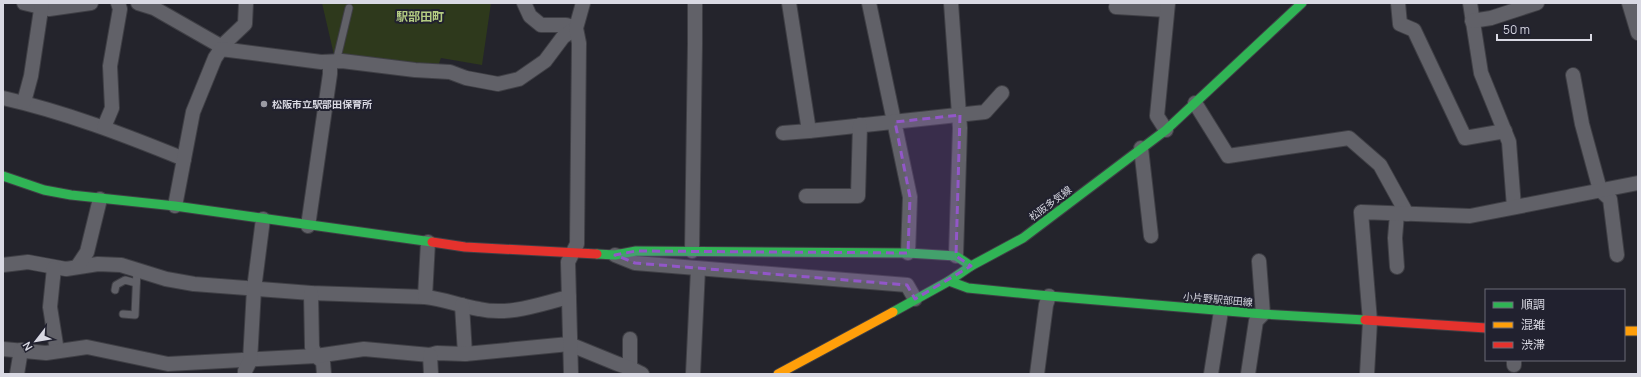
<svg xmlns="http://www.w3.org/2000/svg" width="1641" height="377" font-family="Manrope,'Noto Sans JP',sans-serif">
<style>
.green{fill:#2e391c}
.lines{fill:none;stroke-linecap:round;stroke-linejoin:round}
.lane-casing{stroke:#3f3f45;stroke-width:9}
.street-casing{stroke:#3f3f45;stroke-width:16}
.fast-casing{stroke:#3f3f45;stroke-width:11}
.slow-casing{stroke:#3f3f45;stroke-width:11}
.jam-casing{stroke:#3f3f45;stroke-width:11}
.lane{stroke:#616168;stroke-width:7}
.street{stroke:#616168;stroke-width:14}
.fast{stroke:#30b455;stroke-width:9}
.slow{stroke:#ff9f0a;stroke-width:9}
.jam{stroke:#e5322d;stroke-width:9}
.marked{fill:#9257c8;fill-opacity:0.2;stroke:#9257c8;stroke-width:3;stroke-dasharray:8 5;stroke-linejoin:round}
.poi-dot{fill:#9a9aa3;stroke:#21212f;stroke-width:1.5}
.labels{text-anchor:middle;stroke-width:4;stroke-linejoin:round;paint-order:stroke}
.poi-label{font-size:10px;font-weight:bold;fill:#d9d9e3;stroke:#21212f;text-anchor:start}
.street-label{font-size:10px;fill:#d9d9e3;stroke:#21212f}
.quarter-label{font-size:12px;font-weight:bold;fill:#b4cc83;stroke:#21212f}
</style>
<rect width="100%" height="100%" fill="#24242c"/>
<!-- green -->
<path class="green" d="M322 3H491L482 65 441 58 437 69 334 55Z"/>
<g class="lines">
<!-- lane casing -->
<g class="lane-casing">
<g id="lane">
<path d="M336 62 349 8"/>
<path d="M115 290 116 285 125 280 136 283"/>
<path d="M123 314 135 315 137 269"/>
</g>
</g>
<!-- street casing -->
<g class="street-casing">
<g id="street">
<path d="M24 3 49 9 91 3"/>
<path d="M138 3 154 8 217 44 221 49 226 42 245 24 246 3"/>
<path d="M524 3 530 16 541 25H566L576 28"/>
<path d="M869 3 910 197 908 253"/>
<path d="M951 3 960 128 956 256"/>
<path d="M1398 3 1400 24 1414 30 1465 138 1505 131"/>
<path d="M1470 3 1481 73 1509 142 1514 207"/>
<path d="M1629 3 1638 33"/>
<path d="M1116 7 1167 10"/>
<path d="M1472 21 1491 18 1537 3"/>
<path d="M1573 75 1582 124 1600 190 1610 199 1617 255"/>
<path d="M3 98C65 112 125 135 184 159"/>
<path d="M24 102 31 76 42 3"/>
<path d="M1195 103 1228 156 1349 138 1380 165 1407 214"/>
<path d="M104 127 112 108 110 66 120 9 118 3"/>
<path d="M1166 130 1157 116 1168 3"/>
<path d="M809 131 985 112 1002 93"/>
<path d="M783 133 809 131 789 3"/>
<path d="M1141 148 1151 236"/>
<path d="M806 196H858L860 125"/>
<path d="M175 206 193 112 215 58 221 49 321 62 342 61 415 70 450 72 466 78 498 84 519 79 545 61 563 37 576 28"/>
<path d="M1397 214 1395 238 1397 267"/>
<path d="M308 226 330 74V62"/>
<path d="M692 251 695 43V3"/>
<path d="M615 255 635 263 907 285 915 299"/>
<path d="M3 265 28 262 66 269 98 264 121 265 166 279 194 284 311 293 425 297C444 299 460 306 479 309 510 316 540 304 569 297"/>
<path d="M77 267 87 252 100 199"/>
<path d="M54 268 50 307 57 351"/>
<path d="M311 293 312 347 316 356 323 362 324 374"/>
<path d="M425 297 428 242"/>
<path d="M462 305 465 354"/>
<path d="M630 339V368"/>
<path d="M3 349 46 353 87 347 168 364 316 356 364 349 430 355 437 353 465 354 569 344 618 364 630 368 642 374"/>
<path d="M430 355 431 374"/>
<path d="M1514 360V365"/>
<path d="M17 374 21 350"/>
<path d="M245 374V371L250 361 254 289 263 219"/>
<path d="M571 374 568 262 577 244 579 43 576 28 583 3"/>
<path d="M693 374 698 269"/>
<path d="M1037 374 1046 305 1049 296"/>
<path d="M1211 374 1221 311"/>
<path d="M1248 374 1256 321 1263 314 1259 261"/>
<path d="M1367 374 1370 321 1361 212 1470 216 1638 183"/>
</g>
</g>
<!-- fast casing -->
<g class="fast-casing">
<g id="fast">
<path d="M3 176 44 190 71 195 175 206 432 242"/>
<path d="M597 254 615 255 636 251 908 253 956 256 971 266"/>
<path d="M949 281 968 288 1049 296 1263 314 1365 320"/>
<path d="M893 312 949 281 971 266 1023 238 1166 130 1302 3"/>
</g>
</g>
<!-- slow casing -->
<g class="slow-casing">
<g id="slow">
<path d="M1624 331H1638"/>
<path d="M778 374 893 312"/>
</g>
</g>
<!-- jam casing -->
<g class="jam-casing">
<g id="jam">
<path d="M432 242 465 247 597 254"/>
<path d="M1365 320 1486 328"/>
</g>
</g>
<!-- lane -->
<use href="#lane" class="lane"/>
<!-- street -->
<use href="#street" class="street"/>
<!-- fast -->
<use href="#fast" class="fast"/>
<!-- slow -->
<use href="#slow" class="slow"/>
<!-- jam -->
<use href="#jam" class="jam"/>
</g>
<!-- marked area -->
<path class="marked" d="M960 115 956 256 971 266 915 299 907 285 635 263 615 255 636 251 908 253 910 197 895 122Z"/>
<!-- markers -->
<circle class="poi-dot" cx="264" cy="104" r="4"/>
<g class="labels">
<!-- poi labels -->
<g class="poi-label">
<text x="272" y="108">松阪市立駅部田保育所</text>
</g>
<!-- street labels -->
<g class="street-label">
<text transform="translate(1050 203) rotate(-37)" y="4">松阪多気線</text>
<text transform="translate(1218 299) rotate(5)" y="4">小片野駅部田線</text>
</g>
<!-- quarter labels -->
<g class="quarter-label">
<text x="420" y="21">駅部田町</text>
</g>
</g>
<!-- border -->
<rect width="1641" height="377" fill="none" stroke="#d9d9e3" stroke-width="8"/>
<!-- legend -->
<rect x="1485" y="289" width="140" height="72" fill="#21212f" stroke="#6b6b77"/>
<rect x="1493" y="302" width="20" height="6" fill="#30b455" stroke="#6b6b77"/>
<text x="1521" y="309" font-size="12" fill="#d9d9e3">順調</text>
<rect x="1493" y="322" width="20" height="6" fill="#ff9f0a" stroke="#6b6b77"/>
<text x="1521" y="329" font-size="12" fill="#d9d9e3">混雑</text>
<rect x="1493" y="342" width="20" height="6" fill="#e5322d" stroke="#6b6b77"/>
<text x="1521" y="349" font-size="12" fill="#d9d9e3">渋滞</text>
<!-- north arrow -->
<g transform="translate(36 341) rotate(239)" stroke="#21212f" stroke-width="3" paint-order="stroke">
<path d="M0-3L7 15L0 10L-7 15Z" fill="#d9d9e3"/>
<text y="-6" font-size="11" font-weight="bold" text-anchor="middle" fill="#d9d9e3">N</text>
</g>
<!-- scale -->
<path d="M1497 34v6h94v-6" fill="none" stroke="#d9d9e3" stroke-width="2"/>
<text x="1503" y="34" font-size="12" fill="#d9d9e3" stroke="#21212f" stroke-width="3" paint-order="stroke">50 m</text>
</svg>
